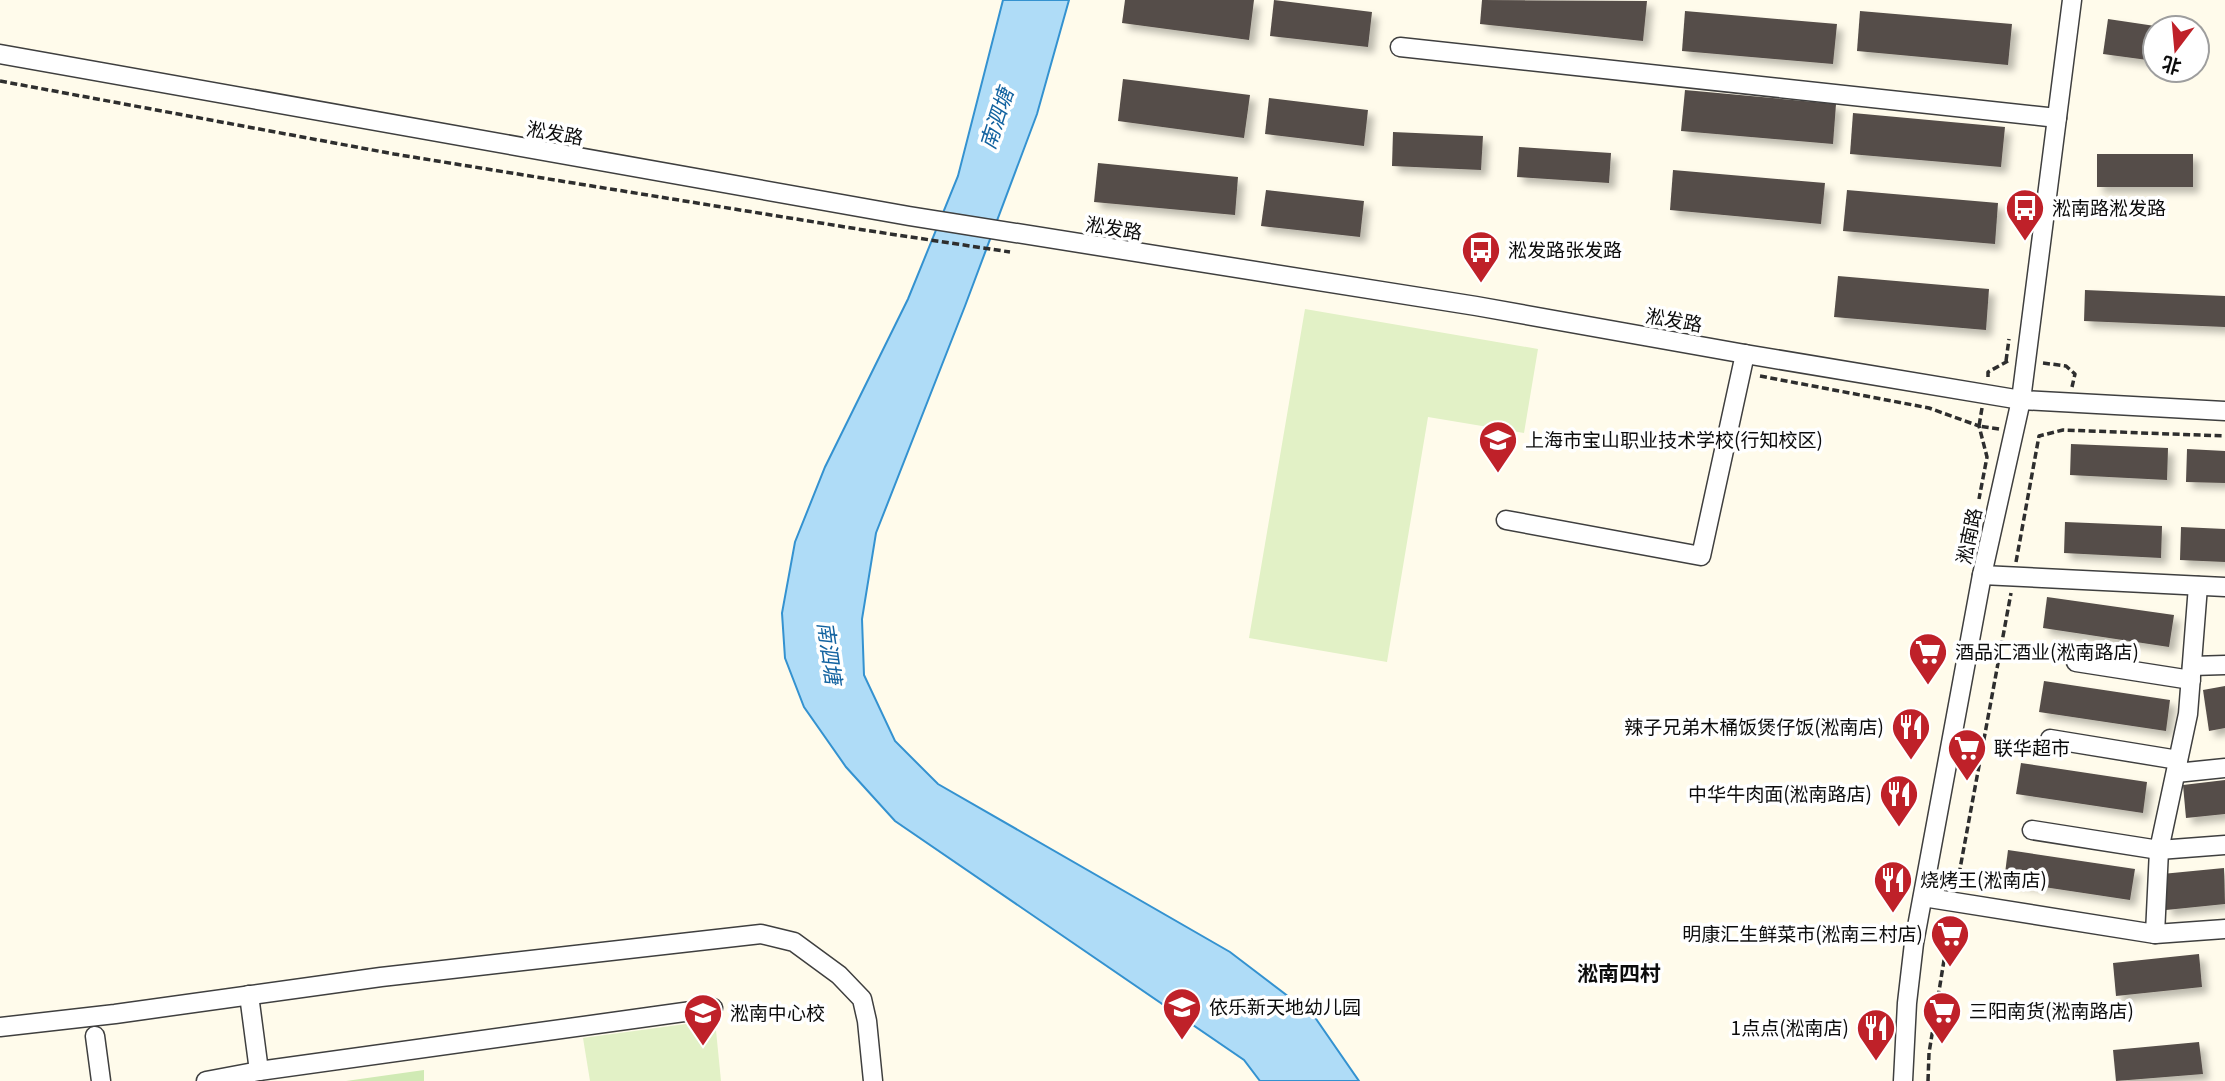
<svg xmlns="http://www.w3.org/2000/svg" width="2225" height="1081" font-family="Georgia,'Noto Sans SC',serif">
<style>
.green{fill:#d0eab4}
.pitch{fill:#e2f1c6}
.water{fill:#afdcf7;stroke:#3492d0;stroke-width:2}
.building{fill:#554d48;filter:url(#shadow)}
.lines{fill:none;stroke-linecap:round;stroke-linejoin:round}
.minor-casing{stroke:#3f3f3f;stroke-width:21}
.path{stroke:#2e2e2e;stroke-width:3.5;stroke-dasharray:7 3.5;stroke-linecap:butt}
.minor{stroke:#fff;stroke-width:18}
.labels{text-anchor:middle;stroke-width:7;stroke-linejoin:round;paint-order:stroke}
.street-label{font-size:19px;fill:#0c0c0c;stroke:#fff}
.poi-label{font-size:19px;fill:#0c0c0c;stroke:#fff;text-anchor:start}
.water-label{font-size:21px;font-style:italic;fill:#1363a0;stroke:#fff}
.neighbourhood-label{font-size:21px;font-weight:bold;fill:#0c0c0c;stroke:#fff}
</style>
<defs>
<filter id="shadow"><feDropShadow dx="6" dy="6" stdDeviation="3.5" flood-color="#0004"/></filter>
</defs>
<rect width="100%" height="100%" fill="#fffbeb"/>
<!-- green -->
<path class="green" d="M424 1070V1081H346Z"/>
<!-- pitch -->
<g class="pitch">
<path d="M1305 309 1538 349 1524 433 1428 417 1387 662 1249 638Z"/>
<path d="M715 1020 721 1081H590L583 1038Z"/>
</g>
<!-- water -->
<path class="water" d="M1003 0H1069L1037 114 965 306 876 533 862 619 864 675 895 741 938 784 1230 952 1314 1016 1359 1081H1260L1244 1060 895 821 846 767 804 707 785 658 782 613 795 542 825 467 908 299 958 176Z"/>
<!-- building -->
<g class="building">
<path d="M1125 0H1254L1249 40 1122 23Z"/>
<path d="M1274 0 1372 12 1368 47 1270 36Z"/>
<path d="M1482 0 1647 1 1643 41 1480 24Z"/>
<path d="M1685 11 1837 24 1833 64 1682 51Z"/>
<path d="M1860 11 2012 24 2008 65 1857 51Z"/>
<path d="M2108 19 2155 26V61L2103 54Z"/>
<path d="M1123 79 1250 95 1244 138 1118 121Z"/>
<path d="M1685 90 1836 104 1833 144 1681 131Z"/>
<path d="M1269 98 1368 110 1364 146 1265 134Z"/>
<path d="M1853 113 2005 127 2001 167 1850 154Z"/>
<path d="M1393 132 1483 136 1481 170 1392 166Z"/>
<path d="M1519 147 1611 153 1609 183 1517 177Z"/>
<rect x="2097" y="154" width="96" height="33"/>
<path d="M1098 163 1238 177 1235 215 1094 202Z"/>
<path d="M1673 170 1825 183 1821 224 1670 210Z"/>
<path d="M1266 190 1364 201 1360 237 1261 226Z"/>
<path d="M1847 190 1998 203 1995 244 1843 231Z"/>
<path d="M1838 276 1989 289 1986 330 1834 317Z"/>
<path d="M2085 290 2225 296V327L2084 321Z"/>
<path d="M2071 444 2168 448 2167 480 2070 475Z"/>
<path d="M2187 449 2225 451V483L2186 482Z"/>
<path d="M2065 522 2162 526 2161 558 2064 553Z"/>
<path d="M2181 527 2225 529V562L2180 560Z"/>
<path d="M2047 597 2174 615 2169 647 2043 628Z"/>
<path d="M2044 681 2170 700 2166 731 2039 712Z"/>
<path d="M2225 686V728L2209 731 2203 690Z"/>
<path d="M2021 763 2147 782 2143 813 2016 794Z"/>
<path d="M2225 780V814L2186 818 2183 785Z"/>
<path d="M2008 850 2135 869 2130 900 2004 881Z"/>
<path d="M2224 868 2225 904 2166 910 2162 874Z"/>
<path d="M2199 954 2202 987 2116 996 2113 963Z"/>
<path d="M2199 1042 2203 1074 2116 1081 2113 1050Z"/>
</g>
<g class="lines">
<!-- minor casing -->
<g class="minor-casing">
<g id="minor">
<path d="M1400 47 2057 118"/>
<path d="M0 54 909 216 1476 306 1745 354 2021 400 2225 411"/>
<path d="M1506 520 1701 556 1745 354"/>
<path d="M1982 575 2225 587"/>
<path d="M2076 662 2191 680"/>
<path d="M2192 666 2225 665"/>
<path d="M2050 739 2178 760"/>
<path d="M2176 773 2225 768"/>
<path d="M2032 830 2159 850 2225 845"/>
<path d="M1923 897 2155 934 2159 850 2188 714 2198 586"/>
<path d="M2155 934 2225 929"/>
<path d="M249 995 259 1071"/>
<path d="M0 1027 115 1014 381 977 761 934 794 942 839 975 862 999 867 1021 873 1081"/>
<path d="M95 1036 101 1081"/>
<path d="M206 1081 259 1071 713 1008"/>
<path d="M1903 1081 1907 1003 1914 943 1982 575 2021 400 2072 0"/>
</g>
</g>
<!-- path -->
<g class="path">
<path d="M0 81 394 154 864 230 1010 252"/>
<path d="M2006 361 2009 339"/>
<path d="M2043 363 2066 366 2075 374 2072 387"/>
<path d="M1760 376 1929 408 1979 426 1987 457 1979 499"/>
<path d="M1988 377V372L2008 361"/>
<path d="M1982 408 1979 426 1999 429"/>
<path d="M2016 562 2039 436 2063 430 2225 436"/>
<path d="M1957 885 2011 593"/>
<path d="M1928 1081 1929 1053 1951 917"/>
</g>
<!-- minor -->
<use href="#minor" class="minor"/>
</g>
<!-- icons -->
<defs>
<g id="bus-pin" transform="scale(2.0125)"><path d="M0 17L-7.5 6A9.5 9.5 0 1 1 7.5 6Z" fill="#bf2129" stroke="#fff"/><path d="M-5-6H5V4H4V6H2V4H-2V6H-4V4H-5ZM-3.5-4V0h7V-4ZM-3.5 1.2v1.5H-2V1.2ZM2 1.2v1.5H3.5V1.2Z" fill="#fff"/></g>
<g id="school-pin" transform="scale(2.0125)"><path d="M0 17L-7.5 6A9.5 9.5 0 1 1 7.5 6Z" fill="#bf2129" stroke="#fff"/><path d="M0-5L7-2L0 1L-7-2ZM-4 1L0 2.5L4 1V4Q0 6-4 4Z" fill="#fff"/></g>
<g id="supermarket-pin" transform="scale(2.0125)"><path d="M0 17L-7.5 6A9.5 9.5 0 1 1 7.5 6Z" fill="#bf2129" stroke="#fff"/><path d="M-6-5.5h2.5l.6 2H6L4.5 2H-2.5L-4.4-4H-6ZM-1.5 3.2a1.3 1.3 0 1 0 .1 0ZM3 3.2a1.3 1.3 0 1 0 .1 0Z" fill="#fff"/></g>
<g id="restaurant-pin" transform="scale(2.0125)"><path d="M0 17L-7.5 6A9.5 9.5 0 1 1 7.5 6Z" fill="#bf2129" stroke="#fff"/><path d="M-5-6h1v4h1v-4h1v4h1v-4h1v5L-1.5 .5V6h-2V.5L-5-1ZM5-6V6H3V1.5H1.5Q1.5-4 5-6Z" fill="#fff"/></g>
</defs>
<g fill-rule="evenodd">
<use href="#bus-pin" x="2025" y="208"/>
<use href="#bus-pin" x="1481" y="250"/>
<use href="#school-pin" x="1498" y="440"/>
<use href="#supermarket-pin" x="1928" y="652"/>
<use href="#restaurant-pin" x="1911" y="727"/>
<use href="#supermarket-pin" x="1967" y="748"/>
<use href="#restaurant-pin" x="1899" y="794"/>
<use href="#restaurant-pin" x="1893" y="880"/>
<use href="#supermarket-pin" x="1950" y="934"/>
<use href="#school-pin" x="1182" y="1007"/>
<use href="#supermarket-pin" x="1942" y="1011"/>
<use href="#school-pin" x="703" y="1013"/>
<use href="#restaurant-pin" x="1876" y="1028"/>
</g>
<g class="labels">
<!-- street labels -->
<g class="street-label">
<text transform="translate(555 133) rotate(10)" y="7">淞发路</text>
<text transform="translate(1114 228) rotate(9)" y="7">淞发路</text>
<text transform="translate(1674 320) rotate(10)" y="7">淞发路</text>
<text transform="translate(1969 536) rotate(-78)" y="7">淞南路</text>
</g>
<!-- poi labels -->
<g class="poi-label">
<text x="2052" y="215">淞南路淞发路</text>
<text x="1508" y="257">淞发路张发路</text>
<text x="1525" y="447">上海市宝山职业技术学校(行知校区)</text>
<text x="1955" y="659">酒品汇酒业(淞南路店)</text>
<text x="1884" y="734" text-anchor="end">辣子兄弟木桶饭煲仔饭(淞南店)</text>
<text x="1994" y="755">联华超市</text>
<text x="1872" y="801" text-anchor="end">中华牛肉面(淞南路店)</text>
<text x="1920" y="887">烧烤王(淞南店)</text>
<text x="1923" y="941" text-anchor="end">明康汇生鲜菜市(淞南三村店)</text>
<text x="1209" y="1014">依乐新天地幼儿园</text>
<text x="1969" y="1018">三阳南货(淞南路店)</text>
<text x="730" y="1020">淞南中心校</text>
<text x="1849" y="1035" text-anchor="end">1点点(淞南店)</text>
</g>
<!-- water labels -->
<g class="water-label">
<text transform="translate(997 119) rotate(-72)" y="7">南泗塘</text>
<text transform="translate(829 653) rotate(82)" y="7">南泗塘</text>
</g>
<!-- neighbourhood labels -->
<g class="neighbourhood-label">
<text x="1619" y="981">淞南四村</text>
</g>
</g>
<!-- north arrow -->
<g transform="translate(2176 49) rotate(196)"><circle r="33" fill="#ffffff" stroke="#9e9e9e" stroke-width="2"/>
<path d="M0-5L12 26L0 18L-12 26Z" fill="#bf2129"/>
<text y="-10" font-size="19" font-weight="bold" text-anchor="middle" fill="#0c0c0c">北</text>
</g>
</svg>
